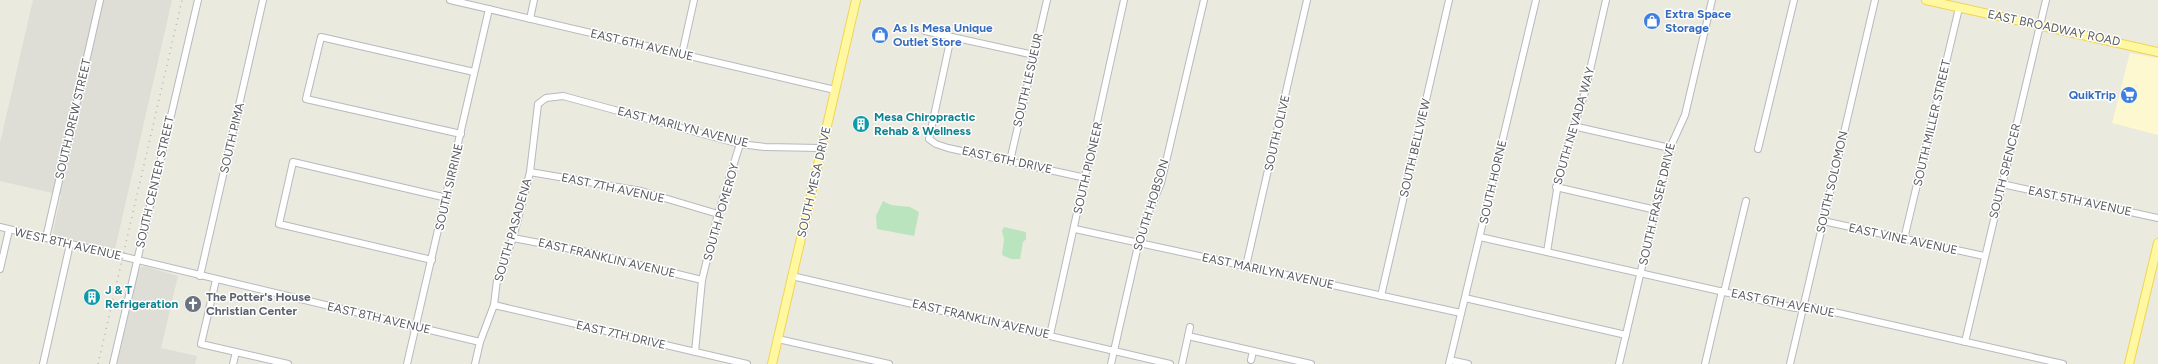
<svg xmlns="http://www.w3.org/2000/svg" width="2158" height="364" font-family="Figtree,sans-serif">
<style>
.commercial{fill:#fef8d1}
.industrial{fill:#deddd6}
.green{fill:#bae4be}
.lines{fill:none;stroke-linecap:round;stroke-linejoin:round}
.minor-casing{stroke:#b7b9be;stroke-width:8}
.major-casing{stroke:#f2d450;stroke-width:10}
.minor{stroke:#fff;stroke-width:6}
.major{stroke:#fff8a0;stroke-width:8}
.rail{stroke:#b2b3b3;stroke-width:1.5;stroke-dasharray:1 5;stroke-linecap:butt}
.labels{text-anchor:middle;stroke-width:3;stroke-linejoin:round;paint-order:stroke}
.shop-label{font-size:12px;font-weight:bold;fill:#366cbe;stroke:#fff;text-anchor:start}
.street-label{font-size:12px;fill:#585b60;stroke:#fff}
.culture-label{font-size:12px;font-weight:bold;fill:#0d838f;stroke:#fff;text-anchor:start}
.worship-label{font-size:12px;font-weight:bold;fill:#5b616d;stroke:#fff;text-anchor:start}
</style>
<rect width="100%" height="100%" fill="#ebeade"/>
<!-- commercial -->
<path class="commercial" d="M2130 53 2158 58V135L2112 123Z"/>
<!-- industrial -->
<g class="industrial">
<path d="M33 0H172L115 249 54 236 53 232 61 195 0 181V143Z"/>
<path d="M144 266 178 276 161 348 197 356 195 364H117L138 272 140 268Z"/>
</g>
<!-- green -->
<g class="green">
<path d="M883 201 891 205 910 207 919 212 914 236 877 229 876 216Z"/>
<path d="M1004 227 1026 232V239L1023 242 1020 259H1011L1002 255 1004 239 1002 231Z"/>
</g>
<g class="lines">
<!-- minor casing -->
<g class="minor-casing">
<g id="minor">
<path d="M450 0 835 90"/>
<path d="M530 19 534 0"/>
<path d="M925 31 1034 55"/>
<path d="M951 37 929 139 936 144 948 148 1086 178"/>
<path d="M682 54 694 0"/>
<path d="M1573 126 1670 148"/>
<path d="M461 134 306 99 321 37 474 72"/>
<path d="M1758 149 1794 0"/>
<path d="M1010 161 1047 0"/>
<path d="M530 172 641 191 718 214"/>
<path d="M2002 184 2158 218"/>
<path d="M1556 187 1656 210"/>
<path d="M1823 221 1984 256"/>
<path d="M0 227 480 342"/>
<path d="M1075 229 1461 313"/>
<path d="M1480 237 1795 308 1812 307 2063 364"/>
<path d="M46 238 100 0"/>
<path d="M513 238 587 252 702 280"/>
<path d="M1904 239 1959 8"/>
<path d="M1547 252 1560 171 1585 92 1606 0"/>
<path d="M432 260 279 224 293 162 447 198"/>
<path d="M1246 266 1307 0"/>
<path d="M0 269 9 230"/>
<path d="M200 276 263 0"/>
<path d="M792 276 1170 364"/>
<path d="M216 280 201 344 288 364"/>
<path d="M1724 292 1746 201"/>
<path d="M1381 296 1449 0"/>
<path d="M1465 298 1626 335"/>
<path d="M494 305 747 364"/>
<path d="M1050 335 1124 0"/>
<path d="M1188 336 1311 364"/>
<path d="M778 339 889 364"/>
<path d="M1965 342 2046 0"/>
<path d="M695 352 702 280 718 214 740 144"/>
<path d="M1251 360 1253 351"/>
<path d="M1450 360 1468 364"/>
<path d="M43 364 70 244"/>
<path d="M113 364 198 0"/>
<path d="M233 364 236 352"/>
<path d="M407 364 489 9"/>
<path d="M475 364 480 342 494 305 497 280 513 238 530 172 538 104 546 98 563 96 740 144 765 147 821 148"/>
<path d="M1111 364 1142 228 1161 183 1204 0"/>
<path d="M1182 364 1190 327"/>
<path d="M1449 364 1536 0"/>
<path d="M1619 364 1670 148 1685 115 1712 0"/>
<path d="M1705 364 1722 291"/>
<path d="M1790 364 1875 0"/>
</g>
</g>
<!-- major casing -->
<g class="major-casing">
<g id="major">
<path d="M1926 0 2158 52"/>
<path d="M772 364 856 0"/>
<path d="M2129 364 2158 243"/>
</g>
</g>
<!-- minor -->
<use href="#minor" class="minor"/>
<!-- major -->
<use href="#major" class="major"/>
<!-- rail -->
<path class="rail" d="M98 364 182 0"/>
</g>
<!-- icons -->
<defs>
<g id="shop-disc" transform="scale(0.9)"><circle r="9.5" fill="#3f7fe0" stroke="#fff"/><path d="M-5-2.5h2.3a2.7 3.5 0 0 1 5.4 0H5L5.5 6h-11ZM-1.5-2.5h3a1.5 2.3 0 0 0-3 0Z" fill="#fff"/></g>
<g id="supermarket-disc" transform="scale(0.9)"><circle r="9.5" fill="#3f7fe0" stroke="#fff"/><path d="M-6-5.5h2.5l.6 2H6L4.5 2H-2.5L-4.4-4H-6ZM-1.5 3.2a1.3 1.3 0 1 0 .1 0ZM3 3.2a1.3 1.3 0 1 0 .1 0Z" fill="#fff"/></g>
<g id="building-disc" transform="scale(0.9)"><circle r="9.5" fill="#0f9aa8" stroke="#fff"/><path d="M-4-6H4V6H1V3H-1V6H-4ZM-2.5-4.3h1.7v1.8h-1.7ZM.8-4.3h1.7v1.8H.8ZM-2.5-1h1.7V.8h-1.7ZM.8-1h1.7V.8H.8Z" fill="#fff"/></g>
<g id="church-disc" transform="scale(0.9)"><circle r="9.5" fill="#6b7280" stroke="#fff"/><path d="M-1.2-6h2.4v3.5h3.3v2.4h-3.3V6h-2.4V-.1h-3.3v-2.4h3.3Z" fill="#fff"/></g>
</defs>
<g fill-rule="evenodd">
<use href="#shop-disc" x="1652" y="21"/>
<use href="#shop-disc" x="880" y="35"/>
<use href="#supermarket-disc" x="2129" y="95"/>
<use href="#building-disc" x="861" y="124"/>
<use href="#building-disc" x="92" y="297"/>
<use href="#church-disc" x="193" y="304"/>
</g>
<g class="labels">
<!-- shop labels -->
<g class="shop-label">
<text x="1665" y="18">Extra Space<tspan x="1665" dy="14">Storage</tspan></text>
<text x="893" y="32">As Is Mesa Unique<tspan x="893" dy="14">Outlet Store</tspan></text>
<text x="2116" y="99" text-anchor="end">QuikTrip</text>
</g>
<!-- street labels -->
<g class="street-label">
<text transform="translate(2054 28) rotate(12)" y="4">EAST BROADWAY ROAD</text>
<text transform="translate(642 45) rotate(13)" y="4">EAST 6TH AVENUE</text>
<text transform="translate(1028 80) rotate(-77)" y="4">SOUTH LESUEUR</text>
<text transform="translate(73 119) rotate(-77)" y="4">SOUTH DREW STREET</text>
<text transform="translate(1932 123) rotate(-77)" y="4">SOUTH MILLER STREET</text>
<text transform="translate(1574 126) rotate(-74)" y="4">SOUTH NEVADA WAY</text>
<text transform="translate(683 127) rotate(14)" y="4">EAST MARILYN AVENUE</text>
<text transform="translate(1277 133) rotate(-77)" y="4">SOUTH OLIVE</text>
<text transform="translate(232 138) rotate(-77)" y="4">SOUTH PIMA</text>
<text transform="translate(1415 148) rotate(-77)" y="4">SOUTH BELLVIEW</text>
<text transform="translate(1007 160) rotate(12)" y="4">EAST 6TH DRIVE</text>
<text transform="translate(1088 168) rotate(-77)" y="4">SOUTH PIONEER</text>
<text transform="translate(2005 171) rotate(-76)" y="4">SOUTH SPENCER</text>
<text transform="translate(155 182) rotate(-77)" y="4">SOUTH CENTER STREET</text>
<text transform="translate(814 182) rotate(-77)" y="4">SOUTH MESA DRIVE</text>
<text transform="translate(1493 182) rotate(-77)" y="4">SOUTH HORNE</text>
<text transform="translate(1832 182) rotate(-77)" y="4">SOUTH SOLOMON</text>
<text transform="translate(449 187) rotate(-77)" y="4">SOUTH SIRRINE</text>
<text transform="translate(613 188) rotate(12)" y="4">EAST 7TH AVENUE</text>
<text transform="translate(2080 201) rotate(12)" y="4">EAST 5TH AVENUE</text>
<text transform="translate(1657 204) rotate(-77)" y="4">SOUTH FRASER DRIVE</text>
<text transform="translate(1151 205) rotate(-73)" y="4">SOUTH HOBSON</text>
<text transform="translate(721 212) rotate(-74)" y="4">SOUTH POMEROY</text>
<text transform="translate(513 230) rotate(-74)" y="4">SOUTH PASADENA</text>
<text transform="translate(1903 239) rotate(12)" y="4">EAST VINE AVENUE</text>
<text transform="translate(68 244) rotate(13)" y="4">WEST 8TH AVENUE</text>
<text transform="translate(607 258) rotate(13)" y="4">EAST FRANKLIN AVENUE</text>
<text transform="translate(1268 271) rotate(12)" y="4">EAST MARILYN AVENUE</text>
<text transform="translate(1783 303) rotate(11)" y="4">EAST 6TH AVENUE</text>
<text transform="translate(379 318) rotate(13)" y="4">EAST 8TH AVENUE</text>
<text transform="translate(981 319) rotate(13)" y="4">EAST FRANKLIN AVENUE</text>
<text transform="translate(621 335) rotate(13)" y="4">EAST 7TH DRIVE</text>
</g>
<!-- culture labels -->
<g class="culture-label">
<text x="874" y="121">Mesa Chiropractic<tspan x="874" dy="14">Rehab &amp; Wellness</tspan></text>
<text x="105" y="294">J &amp; T<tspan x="105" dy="14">Refrigeration</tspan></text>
</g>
<!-- worship labels -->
<g class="worship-label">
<text x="206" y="301">The Potter's House<tspan x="206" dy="14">Christian Center</tspan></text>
</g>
</g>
</svg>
